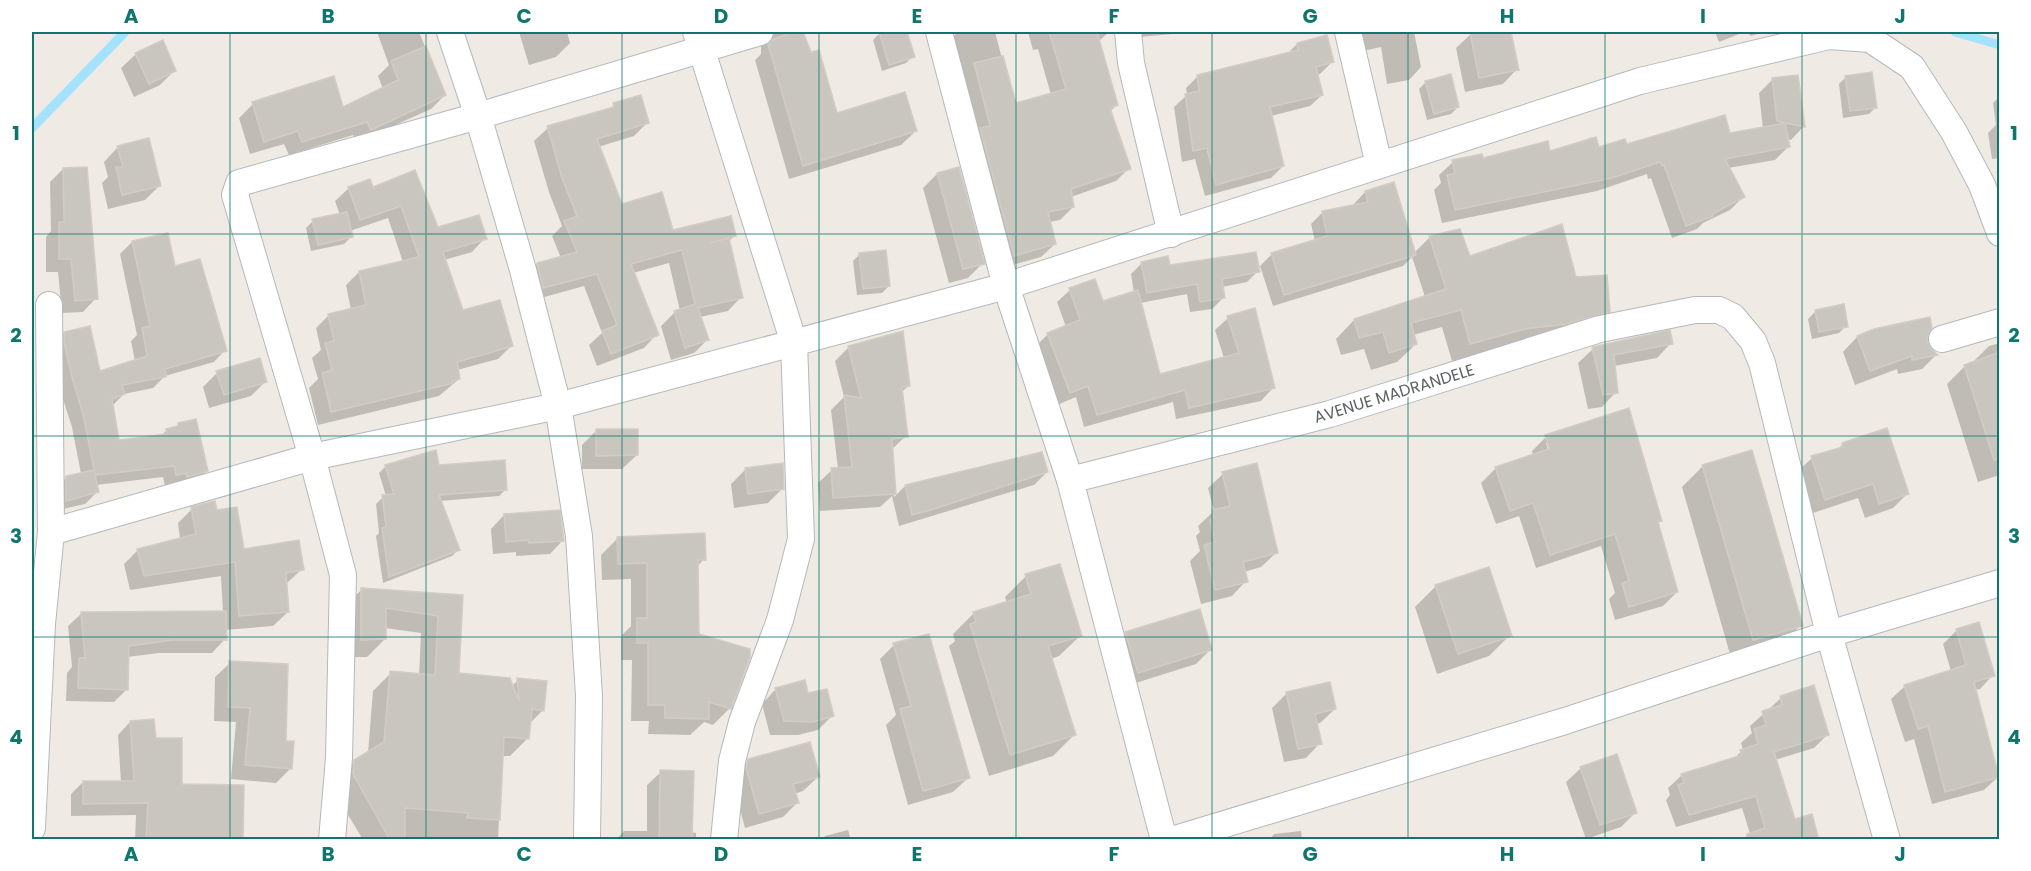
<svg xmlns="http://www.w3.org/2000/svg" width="2031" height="871" font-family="Poppins,sans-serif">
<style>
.shadow{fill:#0003;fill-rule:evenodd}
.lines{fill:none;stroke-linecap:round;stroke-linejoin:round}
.stream{stroke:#a4e2ff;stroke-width:9}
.building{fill:#c9c6c0;stroke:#d3ccc2;stroke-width:1.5}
.minor-casing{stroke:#b5b8bb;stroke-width:28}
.minor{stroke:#fff;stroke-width:26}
.grid{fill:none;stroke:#0f766e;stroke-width:1.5;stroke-opacity:0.55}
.labels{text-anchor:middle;stroke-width:4.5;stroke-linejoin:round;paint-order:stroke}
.street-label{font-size:16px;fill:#5c6165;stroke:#fff}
.neatline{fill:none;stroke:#0f766e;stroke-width:2}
.grid-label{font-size:20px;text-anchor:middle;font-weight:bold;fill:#0f766e}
</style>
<rect width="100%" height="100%" fill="#efebe4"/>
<!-- shadow -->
<g class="shadow">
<path d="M377 32H421H419L445 95 431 109 357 142 353 135 289 155 284 144 250 154 239 118 253 104 342 109 383 89 378 76 389 65Z"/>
<path d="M519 32H567L570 43 556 57 529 65Z"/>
<path d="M753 32H801L836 115 916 131 901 145 789 179 755 60 761 54V43Z"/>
<path d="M886 32H905L913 56 906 63 882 71 873 40 880 33Z"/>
<path d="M958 32H995L1014 104 1051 95 1038 49 1033 50 1028 32H1109L1098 42 1116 105 1110 112 1129 168 1116 181 1071 197 1073 207 1060 220 1049 222 1055 244 1041 257 1001 268 946 43Z"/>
<path d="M1122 32H1195L1128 38Z"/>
<path d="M1345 32H1414L1421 67 1409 80 1387 84 1381 47 1354 53Z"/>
<path d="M1480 32H1510L1517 69 1503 84 1465 92 1456 48 1471 34Z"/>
<path d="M1715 32H1744L1719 42Z"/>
<path d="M1749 32H1766L1750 36Z"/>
<path d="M1297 44 1332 62 1320 74 1317 75 1322 95 1310 106 1271 116 1283 166 1271 178 1205 196 1195 159 1182 162 1174 107 1187 95 1186 88 1198 76 1287 54Z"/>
<path d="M136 54 174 71 160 85 134 97 121 68Z"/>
<path d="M1846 77 1876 107 1869 114 1843 118 1839 84Z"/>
<path d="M1772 80 1804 126 1791 140 1787 139 1788 147 1775 160 1728 168 1743 197 1730 210 1703 223 1697 229 1672 238 1651 178 1648 179 1647 174 1597 191 1442 223 1434 190 1441 183 1439 175 1453 162 1598 149 1729 135 1763 129 1759 93Z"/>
<path d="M1426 82 1458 107 1451 114 1427 120 1419 89Z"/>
<path d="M2000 96V158L1992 159 1988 133 1996 125 1993 103Z"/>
<path d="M614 105 648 122 634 136 598 147 621 206 672 231 735 235 728 242 741 297 728 311 700 317 707 340 694 353 671 360 661 326 674 313 680 311 669 263 633 273 657 334 644 348 597 366 589 345 602 333 584 286 530 301 524 278 537 264 561 258 552 236 562 226 549 192 534 141 548 128 609 110Z"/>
<path d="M118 147 159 186 145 200 108 209 102 183 108 177 104 162Z"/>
<path d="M63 169 96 298 83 312 62 313 58 272H46V237L51 231 50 182Z"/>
<path d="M415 171 438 229 485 238 472 252 444 260 462 312 511 346 498 359 457 370 459 379 439 396 318 425 309 388 318 379 312 358 321 350 316 328 329 315 351 310 346 285 359 272 403 262 388 218 350 231 351 237 344 244 311 251 306 228 313 221 340 215 335 201 349 188 372 189Z"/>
<path d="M937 174 983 263 968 278 949 283 923 188Z"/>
<path d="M1365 192 1414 253 1430 237 1469 258 1575 279 1609 311 1590 329 1505 347 1452 361 1442 327 1413 335 1416 344 1397 362 1371 370 1364 349 1341 355 1336 339 1354 320 1425 297 1412 257 1403 266 1273 306 1260 266 1272 254 1315 241 1311 224 1323 212 1354 206V204Z"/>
<path d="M132 242 174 268 225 350 214 362 165 376 153 388 124 394 112 406 118 441 161 436 167 430 175 428 179 424 206 471 194 483 165 486 163 477 96 485 97 492 85 504 54 511V490L66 478 81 474 72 427 61 393 53 346 65 333 99 373 135 361 131 341 137 335 120 254Z"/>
<path d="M860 254 889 286 882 293 857 295 853 261Z"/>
<path d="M1142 263 1168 267 1258 271 1247 282 1222 287 1223 298 1212 309 1190 312 1187 294 1140 303 1159 376 1224 358 1215 330 1228 318 1273 388 1261 401 1176 419 1173 402 1084 427 1076 397 1057 405 1035 347 1048 334 1066 327 1057 302 1070 290 1102 302 1134 293 1131 274Z"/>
<path d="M1815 312 1846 326 1839 333 1812 339 1808 319Z"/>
<path d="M1874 331 1926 334V343L1930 350 1936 355 1922 369 1898 374 1897 369 1855 385 1843 352 1857 337Z"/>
<path d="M1671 343 1657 358 1614 366 1616 392 1602 407 1588 409 1578 363 1593 349Z"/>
<path d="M2000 343V475L1978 482 1947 384 1965 366 1972 363 1989 346Z"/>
<path d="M849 347 908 386 901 393 906 436 891 450 894 497 905 486 1047 472 1034 485 899 526 892 496 880 507 820 511 818 483 832 470 838 469 831 410 844 397 835 361Z"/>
<path d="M217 373 265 382 251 396 209 408 203 387Z"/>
<path d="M596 431 637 455 622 469H582V445Z"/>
<path d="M1546 437 1661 521 1657 524 1677 592 1663 606 1615 620 1609 599 1615 593 1601 546 1536 568 1519 516 1496 524 1481 483 1495 469 1533 456 1532 451ZM1546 443H1549L1550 457Z"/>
<path d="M1843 444 1907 494 1893 508 1865 518 1858 498 1810 514 1797 472 1812 458 1837 450Z"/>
<path d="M386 466H438L506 489 499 496 440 501 459 549 452 556 383 583 376 536 379 533 376 504 383 497 386 496 379 473Z"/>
<path d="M1703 466 1801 625 1780 646 1732 661 1682 487Z"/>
<path d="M745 470 783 488 768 503 734 508 731 484Z"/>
<path d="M1223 474 1276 553 1261 567 1244 572 1246 581 1232 596 1201 604 1190 561 1200 551 1196 536 1200 532 1198 526 1214 511 1208 488Z"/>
<path d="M192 509 216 512 243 551 302 569 286 584 288 612 273 626 225 630V639L212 653H159L127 657V689L114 702 66 701 67 673 72 667 68 626 82 613 223 612 221 576 130 590 124 564 138 550 180 539 178 523Z"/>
<path d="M504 515 563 540 550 554 516 556V552L493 554 491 529Z"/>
<path d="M618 538 704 559 697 567V635L730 708 713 725 704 722 690 735 648 734 649 721H631L632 660H621V636L631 626V579L602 580 601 555Z"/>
<path d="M1026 576 1081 635 1059 656 1051 659 1074 735 1053 756 989 776 949 646 955 641 953 634 974 613 1007 603 1005 597Z"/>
<path d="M1436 586 1510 635 1489 656 1437 674 1415 607Z"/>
<path d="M361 590 462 596 457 674 512 686 518 680 543 710 529 724 528 738 510 756H502L498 840H360L362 838 335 793 337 779 355 761 368 753 373 691 391 673 419 675 421 633 385 628V639L367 657H344V608Z"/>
<path d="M1957 630 1993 675 1980 689 1974 690 1998 777 1984 790 1932 804 1914 739 1905 742 1891 699 1905 686 1951 671 1943 644Z"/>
<path d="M1126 633 1211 649 1196 664 1123 687 1111 648Z"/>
<path d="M894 645 968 778 953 792 908 805 886 725 896 715 880 659Z"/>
<path d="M230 663 284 742 290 769 276 783 231 779 236 722 214 721 215 677Z"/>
<path d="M1329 684 1335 709 1320 723 1316 724 1320 743 1306 758 1284 762 1272 708 1286 694Z"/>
<path d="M776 689 807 695 832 716 818 730 798 735H770L762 704Z"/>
<path d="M1781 698 1828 734 1814 748 1775 760 1794 821 1752 840 1742 808 1676 827 1666 800 1670 795 1668 788 1682 775 1733 759 1743 750 1741 743 1752 733 1750 726Z"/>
<path d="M130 722 155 739 181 785 242 840H135L136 815 71 816V794L83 782H121L118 735Z"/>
<path d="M749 761 818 777 803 791 794 794 797 803 783 817 745 828 733 783 734 775Z"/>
<path d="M1581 768 1636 812 1621 827 1586 839 1566 782Z"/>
<path d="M661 772 690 832 696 833V840H616L624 831H647V785Z"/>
<path d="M848 830 851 840H822L825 836Z"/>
<path d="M1301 831 1302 840H1269L1274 834Z"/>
</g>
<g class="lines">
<!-- stream -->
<g class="stream">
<path d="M1955 32 2000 45"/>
<path d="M32 128 125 32"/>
</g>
</g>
<!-- building -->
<g class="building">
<path d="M792 32H803L811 52 819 50 837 113 905 92 917 131 803 166 768 44 772 40Z"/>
<path d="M879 32H907L915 57 889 65Z"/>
<path d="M1049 32H1097L1118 105 1110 108 1131 169 1071 189 1074 207 1048 212 1056 244 1014 256 980 128 990 126 974 63 1003 56 1016 103 1066 89Z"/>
<path d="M1470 32H1511L1519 70 1479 78Z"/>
<path d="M1327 35 1334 62 1316 67 1323 95 1270 107 1284 166 1216 185 1207 148 1193 151 1185 94 1199 91 1197 75 1298 50 1297 43Z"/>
<path d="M163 40 176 71 149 84 135 53Z"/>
<path d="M426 46 446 95 371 130 367 122 302 142 298 131 264 142 252 102 334 76 343 107 398 80 391 61Z"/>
<path d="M1872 72 1877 108 1850 111 1845 76Z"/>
<path d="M1451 74 1459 107 1434 114 1425 81Z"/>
<path d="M1798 75 1805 127 1785 123 1790 147 1725 159 1745 197 1712 214 1713 216 1686 226 1664 165 1662 166 1660 162 1612 178 1455 210 1447 175 1455 173 1452 160 1482 154 1483 158 1548 141 1550 151 1596 137 1599 147 1625 139 1627 144 1725 115 1730 133 1785 123 1777 121 1772 78Z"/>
<path d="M641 95 649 123 597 139 622 204 662 192 673 230 731 216 736 236 710 243 729 238 743 298 698 308 709 340 685 348 674 311 695 304 682 250 631 264 659 335 611 354 602 331 617 325 597 274 543 288 537 263 577 252 564 221 577 216 562 178 547 126 614 107 613 103Z"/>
<path d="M149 138 161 186 122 195 116 167H123L117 146Z"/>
<path d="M87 167 98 299 75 301 71 259H59V222H64L63 168Z"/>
<path d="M959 167 985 264 963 269 937 173Z"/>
<path d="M415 170 438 227 479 215 487 239 443 252 463 310 500 300 513 346 457 362 460 379 453 381 454 383 331 412 322 373 332 370 325 343 334 341 328 314 366 305 359 271 419 257 401 206 360 220 348 187 370 179 373 187Z"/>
<path d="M1394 182 1416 255 1284 295 1271 253 1327 236 1322 211 1368 202 1365 191Z"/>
<path d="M347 212 353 237 318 245 312 219Z"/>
<path d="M1562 224 1576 277 1607 275 1610 312 1567 324 1525 329 1470 344 1461 310 1411 323 1417 344 1389 353 1383 332 1359 338 1354 319 1446 289 1429 236 1460 229 1470 256Z"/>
<path d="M168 233 175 266 200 259 227 351 165 369 166 377 122 385 125 394 112 399 119 440 167 434 166 429 178 426V423L196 419 208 471 187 477 186 473 176 475 174 466 95 475 99 492 66 501V476L94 470 95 474 83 414 73 381 64 343V332L90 326 100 371 147 356 142 328 150 326 132 241Z"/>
<path d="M886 250 890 286 863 289 859 253Z"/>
<path d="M1256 252 1260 272 1222 279 1225 298 1200 302 1197 284 1147 293 1141 262 1168 256 1170 265Z"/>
<path d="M1095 279 1103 301 1138 290 1160 374 1239 353 1227 316 1255 308 1275 388 1189 408 1185 390 1097 415 1088 386 1070 393 1047 333 1080 320 1069 288Z"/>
<path d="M1844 304 1848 327 1819 332 1815 310Z"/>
<path d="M1930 317 1932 328 1928 335V343L1931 349 1938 355 1912 360V356L1870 371 1857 336 1874 329Z"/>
<path d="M1670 330 1673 344 1614 355 1618 393 1603 395 1592 347Z"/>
<path d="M903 331 910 386 902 387 908 437 892 439 896 494 833 498 831 468 852 467 844 395 861 398 848 346Z"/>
<path d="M2000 352V459L1994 460 1964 365Z"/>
<path d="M260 358 267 382 224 395 216 371Z"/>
<path d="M1629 408 1662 521 1658 522 1678 592 1629 607 1622 583 1629 581 1615 534 1550 555 1533 503 1510 511 1495 467 1549 449 1545 435Z"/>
<path d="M1887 428 1909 494 1879 504 1873 484 1825 500 1811 456 1843 447 1842 443Z"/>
<path d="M596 429H638V455L596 456Z"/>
<path d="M436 450 439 465 505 460 507 490 439 495 460 550 389 577 382 528 386 527 382 495 394 494 385 465Z"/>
<path d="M1752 450 1803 626 1753 640 1702 465Z"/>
<path d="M1042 452 1048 472 934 509 912 515 905 485Z"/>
<path d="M783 463 784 489 748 494 745 468Z"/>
<path d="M1257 463 1278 553 1243 562 1248 582 1215 590 1204 545 1215 542 1210 520 1214 518 1212 510 1230 506 1222 472Z"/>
<path d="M215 501 217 510 237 507 244 549 299 540 304 570 286 573 289 612 239 616 235 562 144 576 137 549 196 534 191 507Z"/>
<path d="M560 510 564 541 529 543 528 540 506 542 504 514Z"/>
<path d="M705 533 706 560H698L699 634 750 649V657L731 709 709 702V719L665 718V705H648V643H637V618H647V563L618 564 617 537Z"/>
<path d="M1060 564 1082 636 1048 646 1076 735 1010 755 970 624 976 622 973 612 1031 594 1025 574Z"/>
<path d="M1489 567 1512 636 1458 654 1435 585Z"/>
<path d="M361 588 463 595 459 673 510 678 519 701 517 678 547 681 544 711 532 709 529 739 504 737 500 820 467 818 468 813 405 808V840H390L353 774 354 760 384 742 390 671 435 675 438 616 386 608V639L361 640Z"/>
<path d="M1200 609 1212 650 1138 673 1125 632Z"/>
<path d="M226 611 227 640H173L129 646 128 690 78 688 79 658H85L81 612Z"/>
<path d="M1979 622 1995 676 1974 682 1999 777 1945 792 1928 726 1918 729 1904 685 1966 665 1956 629Z"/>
<path d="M929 634 970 778 923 791 900 709 911 706 893 643Z"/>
<path d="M229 661 288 664 286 741H294L292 769 245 765 250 708 228 707Z"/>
<path d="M805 680 808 693 827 689 834 716 813 722 784 721 775 688Z"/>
<path d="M1330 682 1336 709 1315 714 1322 744 1298 749 1286 692Z"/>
<path d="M1814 685 1829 735 1774 752 1795 819 1812 814 1819 840H1747V834L1765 828 1756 796 1689 815 1678 785 1684 783 1681 774 1742 755 1740 750 1758 744 1754 729 1766 725 1762 711 1782 705 1780 696Z"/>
<path d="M154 719 156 738H182V784L244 785 243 840H146L148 803 83 804V781H134L130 721Z"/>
<path d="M810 742 820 777 793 784 799 803 759 814 746 768 748 759Z"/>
<path d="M1617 754 1637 813 1600 825 1580 767Z"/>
<path d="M660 770 694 771 692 840H659Z"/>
</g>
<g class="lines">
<!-- minor casing -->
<g class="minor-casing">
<g id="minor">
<path d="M450 32 478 116 523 270 558 406 579 536 589 696 587 840"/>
<path d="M696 32 794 343 801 539 780 620 742 722 732 761 724 840"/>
<path d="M939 32 1006 286 1070 480 1164 840"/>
<path d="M1128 32 1131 63 1171 234"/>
<path d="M1348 32 1379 165"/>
<path d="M1942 339 2000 322"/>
<path d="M1070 480 1330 414 1600 329 1695 310H1719L1733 317 1753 341 1762 363 1829 634 1887 840"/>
<path d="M51 532 312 457 558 406 1006 286 1640 81 1829 36 1870 39 1912 67 1954 132 1982 185 2000 233"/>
<path d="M32 828 42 624 51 532 49 305"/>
<path d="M332 840 339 758 343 575 312 457 235 195 239 183 478 116 760 32"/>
<path d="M1172 840 1565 721 1829 634 2000 583"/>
</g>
</g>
<!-- minor -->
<use href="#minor" class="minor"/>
</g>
<!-- grid -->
<path class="grid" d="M230 32V840M426 32V840M622 32V840M819 32V840M1016 32V840M1212 32V840M1408 32V840M1605 32V840M1802 32V840M32 234H2000M32 436H2000M32 637H2000"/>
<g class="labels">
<!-- street labels -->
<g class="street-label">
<text transform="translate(1394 393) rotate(-17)" y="6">AVENUE MADRANDELE</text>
</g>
</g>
<!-- border -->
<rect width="2031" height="871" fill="none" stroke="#ffffff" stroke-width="66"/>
<rect x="33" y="33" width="1965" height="805" class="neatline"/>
<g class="grid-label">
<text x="131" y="23">A</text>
<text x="328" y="23">B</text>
<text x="524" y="23">C</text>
<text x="721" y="23">D</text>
<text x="917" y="23">E</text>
<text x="1114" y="23">F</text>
<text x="1310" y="23">G</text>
<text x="1507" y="23">H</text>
<text x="1703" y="23">I</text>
<text x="1900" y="23">J</text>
<text x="16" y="140">1</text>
<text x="2014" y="140">1</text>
<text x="16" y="342">2</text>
<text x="2014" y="342">2</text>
<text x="16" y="543">3</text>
<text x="2014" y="543">3</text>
<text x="16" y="744">4</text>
<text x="2014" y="744">4</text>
<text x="131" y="861">A</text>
<text x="328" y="861">B</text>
<text x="524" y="861">C</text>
<text x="721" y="861">D</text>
<text x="917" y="861">E</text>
<text x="1114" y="861">F</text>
<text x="1310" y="861">G</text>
<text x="1507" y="861">H</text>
<text x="1703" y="861">I</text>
<text x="1900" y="861">J</text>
</g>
</svg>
